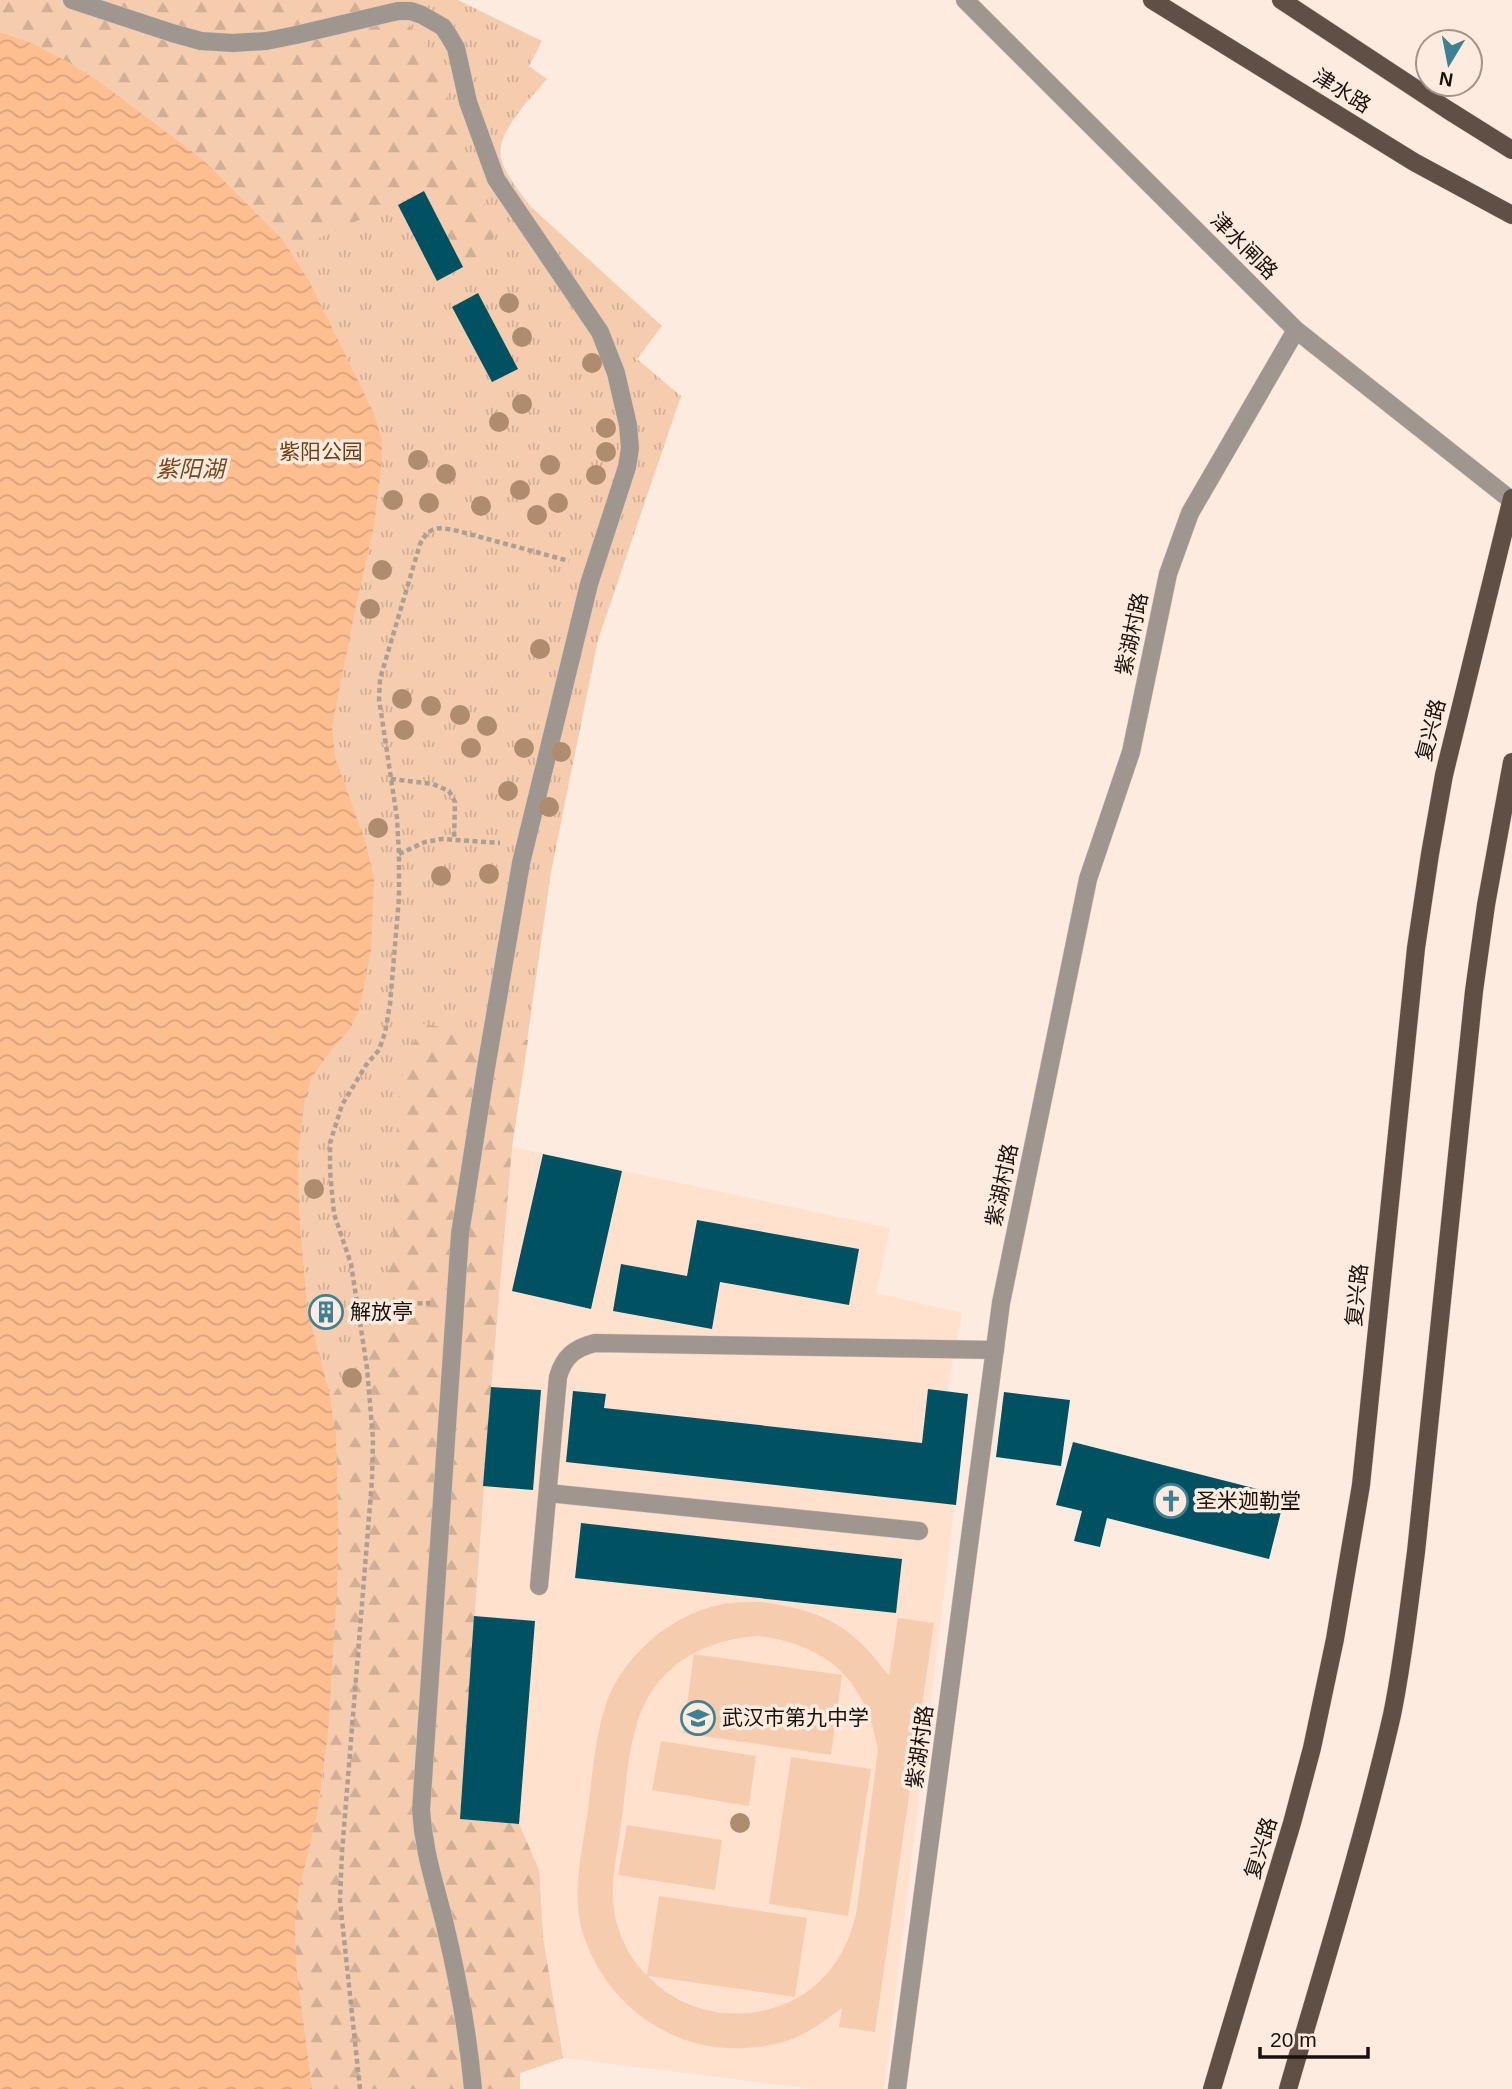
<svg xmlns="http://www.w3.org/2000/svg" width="1512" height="2089" font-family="Helvetica,'Noto Sans SC',sans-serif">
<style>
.built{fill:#ffe1cd}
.grass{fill:url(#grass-tufts)}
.forest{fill:url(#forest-firs)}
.pitch{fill:#f6ccaf;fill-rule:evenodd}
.water{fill:url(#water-waves)}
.building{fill:#005262}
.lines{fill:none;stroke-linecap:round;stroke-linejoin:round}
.minor-casing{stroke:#d9c8bd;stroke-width:19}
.major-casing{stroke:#d9c8bd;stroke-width:19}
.path{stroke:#ae9f95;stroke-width:4.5;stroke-dasharray:5 3.5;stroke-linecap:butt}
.minor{stroke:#a09690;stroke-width:18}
.major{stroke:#5f4f44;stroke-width:18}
.tree{fill:#b08c6e}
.labels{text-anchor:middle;stroke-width:7;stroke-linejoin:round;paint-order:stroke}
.street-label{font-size:21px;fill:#19110c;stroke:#feebdf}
.park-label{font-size:21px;fill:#713e12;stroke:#feebdf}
.poi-label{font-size:21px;fill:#19110c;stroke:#feebdf;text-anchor:start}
.water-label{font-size:23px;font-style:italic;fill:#7b471d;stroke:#feebdf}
</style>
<defs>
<pattern id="grass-tufts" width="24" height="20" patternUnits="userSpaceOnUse" patternTransform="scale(1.75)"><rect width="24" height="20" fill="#f6ccaf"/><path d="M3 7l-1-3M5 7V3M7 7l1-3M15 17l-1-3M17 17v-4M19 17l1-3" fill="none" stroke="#d2ae95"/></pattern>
<pattern id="forest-firs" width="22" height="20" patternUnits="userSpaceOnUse" patternTransform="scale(1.75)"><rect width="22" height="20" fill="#f6ccaf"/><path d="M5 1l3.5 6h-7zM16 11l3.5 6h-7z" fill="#d2ae95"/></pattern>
<pattern id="water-waves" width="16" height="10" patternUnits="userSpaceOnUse" patternTransform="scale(1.75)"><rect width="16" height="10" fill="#ffbe90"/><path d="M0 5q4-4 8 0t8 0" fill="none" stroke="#daa27b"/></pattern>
</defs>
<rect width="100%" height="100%" fill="#feebdf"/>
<!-- built -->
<path class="built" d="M512 1147 890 1228 876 1293 962 1313 947 1391 968 1394 884 2089H814L563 2058 543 1938 539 1870 519 1824 460 1819 491 1387Z"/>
<!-- grass -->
<path class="grass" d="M0 0H458L542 41 529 66 547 79C532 97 495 133 501 158 506 176 519 191 530 206L662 326 637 359 681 396 598 640 551 872 512 1147 491 1387 460 1819 519 1824 539 1870 543 1938 563 2058 520 2073V2089H0Z"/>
<!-- forest -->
<g class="forest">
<path d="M0 0H400L411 28 425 44 437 62 468 165 496 228C494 247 477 256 463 267L424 191 290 251 282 239 203 160 101 83 68 62 31 43 0 32Z"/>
<path d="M423 1024 528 1040 512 1147 491 1387 460 1819 519 1824 539 1870 543 1938 563 2058 520 2073V2089H312C305 2036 293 1980 295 1926 297 1875 317 1825 324 1775 329 1735 330 1694 333 1653 338 1569 343 1483 330 1400L373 1331 380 1314 392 1249 398 1100 406 1057Z"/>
</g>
<!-- pitch -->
<g class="pitch">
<path d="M760 1602C822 1610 852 1625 889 1676L898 1618 934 1623 875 2032 839 2027 842 2008C828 2019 814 2029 797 2037 782 2044 763 2047 746 2048 673 2053 608 2006 584 1937 571 1899 581 1856 587 1817 592 1781 594 1742 605 1707 622 1655 674 1611 729 1603 739 1602 750 1602 760 1602ZM759 1636C829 1645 866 1681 878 1750L857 1909C852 1934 843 1956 825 1976 779 2026 694 2026 648 1976L795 1997 807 1918 659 1896 647 1975C627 1957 614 1926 613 1899 612 1874 618 1849 621 1824 627 1784 628 1729 650 1694 675 1655 714 1639 759 1636Z"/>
<path d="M694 1654 842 1675 831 1755 683 1733Z"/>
<path d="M661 1741 756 1756 749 1806 652 1790Z"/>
<path d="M791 1757 871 1769 848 1916 769 1904Z"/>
<path d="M627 1825 722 1840 715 1890 618 1875Z"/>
</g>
<!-- water -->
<path class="water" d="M0 32 31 43 68 62 101 83 203 160 282 239 309 281 374 413 382 441 381 469 374 526 355 610 332 727 335 757 366 844 374 879 371 951 359 1010 350 1029 332 1049 312 1077 305 1099 298 1154 299 1211 307 1308 329 1392 336 1436 338 1520 337 1591 328 1733 317 1815 299 1890 295 1925 296 1966 312 2089H0Z"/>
<!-- building -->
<g class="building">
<path d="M424 191 463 267 437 281 398 205Z"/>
<path d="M478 293 518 369 492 382 452 307Z"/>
<path d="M543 1154 622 1171 591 1309 512 1291Z"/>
<path d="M697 1220 859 1249 849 1305 720 1282 712 1329 613 1311 621 1264 687 1276Z"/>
<path d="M316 1299 339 1302 336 1326 313 1322Z"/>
<path d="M491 1387 541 1390 533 1490 483 1486Z"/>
<path d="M928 1389 968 1394 956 1505 566 1462 573 1391 606 1394 604 1408 922 1443Z"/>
<path d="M1004 1392 1070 1400 1061 1466 996 1457Z"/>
<path d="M1073 1442 1285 1496 1269 1559 1107 1518 1100 1547 1074 1541 1082 1511 1056 1505Z"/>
<path d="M581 1523 902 1559 896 1613 575 1578Z"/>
<path d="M474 1616 535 1621 519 1824 460 1819Z"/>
</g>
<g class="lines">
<!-- minor casing -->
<g class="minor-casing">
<g id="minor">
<path d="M72 0 172 33 201 41 233 43 266 41 296 35 398 11H411L422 15 443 27 449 36 456 48 468 102 496 179 600 332 616 373 628 425 630 448 627 467 589 584 521 863 486 1068 460 1234 421 1810C424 1854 435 1883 445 1925 458 1979 468 2033 473 2089"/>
<path d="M965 0 1296 330 1511 500"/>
<path d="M548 1493 919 1531"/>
<path d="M539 1586 558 1377C564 1356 575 1348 595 1343L995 1350"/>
<path d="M897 2089 1001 1303 1088 879 1131 752 1168 574 1190 513 1296 330"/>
</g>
</g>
<!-- major casing -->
<g class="major-casing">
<g id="major">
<path d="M1152 0 1414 162 1512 215"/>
<path d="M1281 0 1448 110 1512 150"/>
<path d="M1212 2089 1292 1823 1312 1748 1335 1639 1361 1485 1416 948 1430 854 1444 775 1512 498"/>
<path d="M1288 2089C1324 1965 1363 1841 1392 1715 1403 1661 1409 1606 1416 1552L1474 991 1486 905 1512 762"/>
</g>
</g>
<!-- path -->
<g class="path">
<path d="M391 779 433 784 449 791 455 802 454 839"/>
<path d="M399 854 425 842 442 839 500 843"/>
<path d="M358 1306 430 1303"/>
<path d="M360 2089 340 1901 342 1852 372 1480 373 1439 367 1368 351 1264 334 1214 330 1171V1143L342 1105 366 1065 379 1050 385 1033 390 1004 399 898V854L397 818 379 699 380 679 420 544C430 525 438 527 458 531L569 561"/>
</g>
<!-- minor -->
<use href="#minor" class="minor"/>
<!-- major -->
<use href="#major" class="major"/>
</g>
<!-- trees -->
<g class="tree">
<circle cx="509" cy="303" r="10"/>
<circle cx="522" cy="337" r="10"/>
<circle cx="592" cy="363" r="10"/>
<circle cx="522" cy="404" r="10"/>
<circle cx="499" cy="422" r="10"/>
<circle cx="606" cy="428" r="10"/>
<circle cx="606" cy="452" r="10"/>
<circle cx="418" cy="460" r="10"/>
<circle cx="550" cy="465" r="10"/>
<circle cx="446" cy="474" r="10"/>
<circle cx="596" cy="475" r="10"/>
<circle cx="520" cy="490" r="10"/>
<circle cx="393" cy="500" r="10"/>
<circle cx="429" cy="503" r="10"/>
<circle cx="558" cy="503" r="10"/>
<circle cx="481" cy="506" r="10"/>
<circle cx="537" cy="515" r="10"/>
<circle cx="382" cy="570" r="10"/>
<circle cx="370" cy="609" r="10"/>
<circle cx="540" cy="649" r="10"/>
<circle cx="402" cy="699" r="10"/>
<circle cx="431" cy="706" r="10"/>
<circle cx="460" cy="715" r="10"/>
<circle cx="487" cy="726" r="10"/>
<circle cx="404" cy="730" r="10"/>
<circle cx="471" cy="748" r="10"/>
<circle cx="524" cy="748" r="10"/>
<circle cx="561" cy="752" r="10"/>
<circle cx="508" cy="791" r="10"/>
<circle cx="549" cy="807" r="10"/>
<circle cx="378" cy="828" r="10"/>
<circle cx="489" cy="874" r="10"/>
<circle cx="441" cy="876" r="10"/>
<circle cx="314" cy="1189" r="10"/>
<circle cx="352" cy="1378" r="10"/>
<circle cx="740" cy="1823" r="10"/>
</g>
<!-- icons -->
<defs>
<g id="building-ring" transform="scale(1.75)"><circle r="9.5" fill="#feebdf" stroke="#3f8192" stroke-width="1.5"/><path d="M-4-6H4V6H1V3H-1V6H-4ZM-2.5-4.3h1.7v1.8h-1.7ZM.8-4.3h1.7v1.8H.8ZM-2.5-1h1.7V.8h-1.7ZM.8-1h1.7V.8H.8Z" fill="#3f8192"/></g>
<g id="church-ring" transform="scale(1.75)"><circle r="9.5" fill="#feebdf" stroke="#3f8192" stroke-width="1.5"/><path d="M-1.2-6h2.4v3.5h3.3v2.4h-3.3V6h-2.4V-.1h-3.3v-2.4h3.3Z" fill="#3f8192"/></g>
<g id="school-ring" transform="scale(1.75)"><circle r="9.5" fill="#feebdf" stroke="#3f8192" stroke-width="1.5"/><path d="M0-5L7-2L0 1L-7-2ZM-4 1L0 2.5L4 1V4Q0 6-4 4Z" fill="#3f8192"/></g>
</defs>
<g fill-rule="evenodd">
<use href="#building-ring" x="326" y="1312"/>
<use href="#church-ring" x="1171" y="1501"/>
<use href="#school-ring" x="698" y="1718"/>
</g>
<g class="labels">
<!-- street labels -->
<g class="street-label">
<text transform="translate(1342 91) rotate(32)" y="7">津水路</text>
<text transform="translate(1244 246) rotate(45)" y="7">津水闸路</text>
<text transform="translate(1132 634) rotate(-78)" y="7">紫湖村路</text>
<text transform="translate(1431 730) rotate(-76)" y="7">复兴路</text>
<text transform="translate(1002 1185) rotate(-78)" y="7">紫湖村路</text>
<text transform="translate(1357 1295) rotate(-84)" y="7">复兴路</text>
<text transform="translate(920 1747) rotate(-82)" y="7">紫湖村路</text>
<text transform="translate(1261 1848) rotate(-73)" y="7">复兴路</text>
</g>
<!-- park labels -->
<g class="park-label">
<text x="321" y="459">紫阳公园</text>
</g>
<!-- poi labels -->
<g class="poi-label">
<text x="350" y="1319">解放亭</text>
<text x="1196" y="1508">圣米迦勒堂</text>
<text x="722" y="1725">武汉市第九中学</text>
</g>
<!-- water labels -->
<g class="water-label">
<text x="190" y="477">紫阳湖</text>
</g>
</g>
<!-- north arrow -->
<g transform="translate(1449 63) rotate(190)"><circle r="33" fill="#feebdf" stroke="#a2948b" stroke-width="2"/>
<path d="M0-5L12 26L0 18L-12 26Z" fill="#3f8192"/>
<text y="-10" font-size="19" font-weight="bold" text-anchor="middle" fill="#19110c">N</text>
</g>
<!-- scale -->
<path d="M1260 2047v10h108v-10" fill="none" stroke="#19110c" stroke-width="3.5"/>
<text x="1270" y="2047" font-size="21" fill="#19110c" stroke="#feebdf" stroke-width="5" paint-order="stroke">20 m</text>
</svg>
